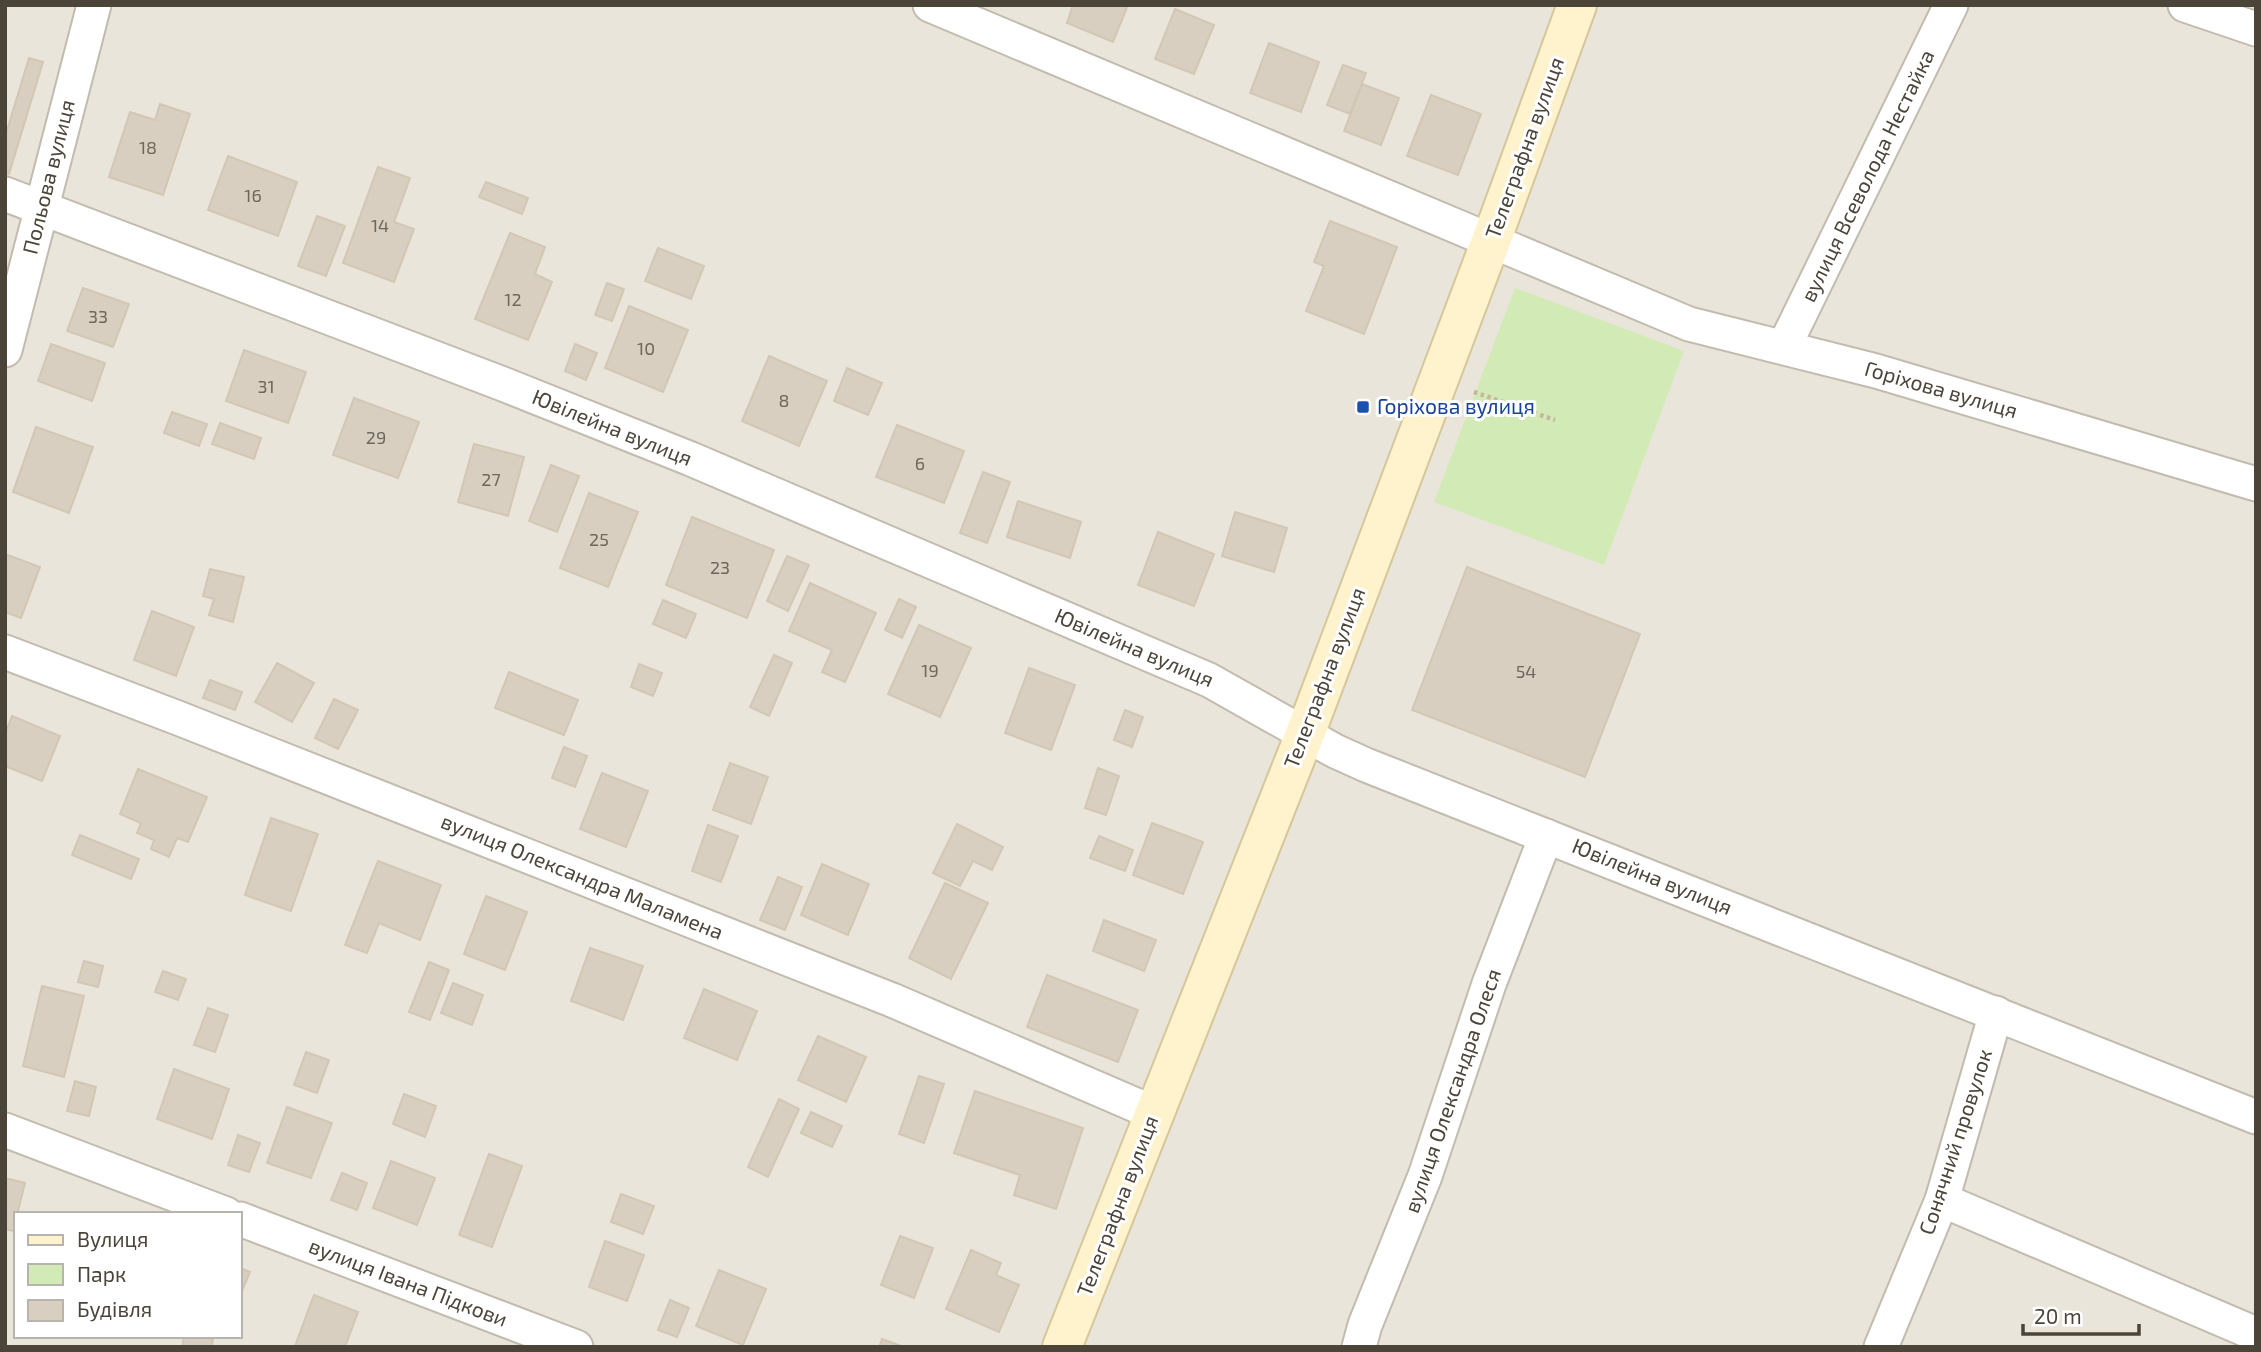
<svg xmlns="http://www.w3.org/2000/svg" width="2261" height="1352" font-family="'Exo 2',sans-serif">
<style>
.residential{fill:#eae5da;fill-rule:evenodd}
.green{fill:#d2eab5}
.building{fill:#d8cfc1;stroke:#d3c7b4;stroke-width:2}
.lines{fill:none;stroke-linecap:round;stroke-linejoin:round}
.street-casing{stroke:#c2bbae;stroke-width:37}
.secondary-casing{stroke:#d6c79b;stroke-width:42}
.path{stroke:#c4b79f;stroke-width:4.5;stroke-dasharray:3.5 3.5;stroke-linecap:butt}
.street{stroke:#fff;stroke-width:33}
.secondary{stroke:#fff3cd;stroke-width:38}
.transit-dot{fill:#1a4fb4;stroke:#fff;stroke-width:2.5}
.labels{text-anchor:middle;stroke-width:6;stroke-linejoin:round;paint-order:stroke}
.number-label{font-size:18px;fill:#6e675b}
.street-label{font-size:21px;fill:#4b4439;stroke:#fff}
.transit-label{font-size:21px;fill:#164399;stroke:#fff;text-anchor:start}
</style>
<rect width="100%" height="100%" fill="#f6f3ec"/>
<!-- residential -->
<path class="residential" d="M5 5H2256V1347H5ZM16 1214H240V1336H16Z"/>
<!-- green -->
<path class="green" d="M1515 288 1684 351 1604 565 1434 502Z"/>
<!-- building -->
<g class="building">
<path d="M1073 5H1128L1113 42 1067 23Z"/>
<path d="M1175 9 1214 25 1194 74 1155 59Z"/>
<path d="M1269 43 1319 62 1301 112 1250 93Z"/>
<path d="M29 58 43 62 9 174 5 173V137Z"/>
<path d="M1343 65 1366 73 1350 114 1327 105Z"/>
<path d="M1362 84 1399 98 1381 145 1344 131Z"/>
<path d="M1431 95 1481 114 1458 175 1407 156Z"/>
<path d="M160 104 190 114 163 195 109 177 130 112 155 120Z"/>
<path d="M228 156 297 182 278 236 208 210Z"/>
<path d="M378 167 410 178 394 222 414 229 394 282 343 263Z"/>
<path d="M486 182 528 198 522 214 479 197Z"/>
<path d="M317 216 345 226 326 276 298 266Z"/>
<path d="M1330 221 1397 247 1364 334 1306 311 1324 266 1314 262Z"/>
<path d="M510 233 545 247 535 274 552 282 528 340 475 319Z"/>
<path d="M658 248 704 266 691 299 645 281Z"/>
<path d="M607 283 624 289 612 321 595 315Z"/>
<path d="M83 288 129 304 113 347 67 331Z"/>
<path d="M629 306 688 330 663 392 605 368Z"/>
<path d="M51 344 105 363 92 401 38 381Z"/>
<path d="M575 344 597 353 586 380 565 371Z"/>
<path d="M244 350 306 372 288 423 226 401Z"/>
<path d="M769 356 827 381 799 446 742 421Z"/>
<path d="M847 368 882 383 868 415 834 401Z"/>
<path d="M354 398 419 422 398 478 333 455Z"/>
<path d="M172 412 207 424 199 446 164 433Z"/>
<path d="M220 423 261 438 254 459 212 444Z"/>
<path d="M897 425 964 451 944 503 876 477Z"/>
<path d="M36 427 93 447 69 513 13 492Z"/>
<path d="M474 444 524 457 508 516 458 502Z"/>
<path d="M551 465 579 476 557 532 529 521Z"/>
<path d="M983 472 1010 482 987 543 960 533Z"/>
<path d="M589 493 638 512 608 587 560 568Z"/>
<path d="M1018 501 1081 522 1070 558 1007 537Z"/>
<path d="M1235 512 1287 528 1274 572 1222 556Z"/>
<path d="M692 517 774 550 747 618 666 585Z"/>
<path d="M1158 532 1214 554 1194 606 1138 585Z"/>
<path d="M5 554 40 567 21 618 5 612Z"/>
<path d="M787 556 809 565 788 611 767 601Z"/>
<path d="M1467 567 1640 634 1585 777 1412 710Z"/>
<path d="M210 569 244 577 233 622 209 615 214 599 203 596Z"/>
<path d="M810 583 876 613 845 682 822 672 832 650 789 631Z"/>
<path d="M899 599 916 607 902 638 885 630Z"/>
<path d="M663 600 696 614 686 638 653 624Z"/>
<path d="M152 611 194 627 176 676 134 660Z"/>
<path d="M919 625 971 648 940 717 888 694Z"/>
<path d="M774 655 792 663 769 716 750 707Z"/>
<path d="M277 663 314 683 292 722 255 702Z"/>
<path d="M639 664 662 673 653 696 631 687Z"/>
<path d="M1029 668 1075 685 1051 750 1005 733Z"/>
<path d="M509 672 578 700 564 735 495 708Z"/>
<path d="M210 680 242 692 235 710 203 698Z"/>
<path d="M334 699 358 710 338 749 315 738Z"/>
<path d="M1125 710 1143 717 1132 747 1114 740Z"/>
<path d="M12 716 60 736 42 781 5 766V734Z"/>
<path d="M564 747 587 756 575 787 552 778Z"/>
<path d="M730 763 768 777 751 824 713 810Z"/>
<path d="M1098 768 1119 776 1106 815 1085 808Z"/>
<path d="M138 769 207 797 188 842 177 838 169 857 151 849 154 840 137 833 141 823 120 814Z"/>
<path d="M602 773 648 791 626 847 580 829Z"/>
<path d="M271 818 318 834 291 911 245 895Z"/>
<path d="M1152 823 1203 842 1183 894 1133 875Z"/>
<path d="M957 824 1003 847 992 870 973 861 960 886 933 873Z"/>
<path d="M708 825 738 836 721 882 692 871Z"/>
<path d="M80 835 139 859 131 879 72 855Z"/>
<path d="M1099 836 1133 850 1125 871 1090 858Z"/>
<path d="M378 861 441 885 420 940 379 923 367 953 345 945Z"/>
<path d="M822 864 869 884 848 935 801 915Z"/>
<path d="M778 877 802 887 785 930 760 920Z"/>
<path d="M945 883 988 903 951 979 909 958Z"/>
<path d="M486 896 527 912 505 970 464 954Z"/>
<path d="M1104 920 1156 940 1144 971 1093 951Z"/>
<path d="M590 948 643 966 623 1020 571 1001Z"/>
<path d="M84 961 103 966 98 987 78 982Z"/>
<path d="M429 962 449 970 430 1020 409 1012Z"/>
<path d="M163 971 186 979 178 1000 155 992Z"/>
<path d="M1047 975 1138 1010 1118 1062 1027 1027Z"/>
<path d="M453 983 483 995 472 1025 441 1013Z"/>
<path d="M42 986 84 996 64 1077 23 1066Z"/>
<path d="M704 989 757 1011 737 1060 684 1038Z"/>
<path d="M208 1008 228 1015 215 1052 194 1045Z"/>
<path d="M818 1036 866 1057 846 1102 798 1080Z"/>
<path d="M306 1052 329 1060 317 1093 294 1085Z"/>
<path d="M174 1069 229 1089 212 1139 157 1119Z"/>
<path d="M919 1076 944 1084 924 1143 899 1134Z"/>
<path d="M75 1081 96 1087 89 1116 67 1111Z"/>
<path d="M975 1091 1083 1128 1056 1209 1014 1195 1020 1175 954 1153Z"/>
<path d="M404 1094 436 1106 425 1137 393 1124Z"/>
<path d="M779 1099 799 1109 768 1177 748 1167Z"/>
<path d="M287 1107 332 1123 311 1178 267 1163Z"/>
<path d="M811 1112 842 1126 832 1147 801 1133Z"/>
<path d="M238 1135 260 1143 249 1172 228 1165Z"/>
<path d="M489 1154 522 1166 492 1247 459 1235Z"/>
<path d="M391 1161 435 1178 417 1225 373 1208Z"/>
<path d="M342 1173 367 1183 357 1210 331 1200Z"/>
<path d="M5 1178 25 1183 13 1231 5 1229Z"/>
<path d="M621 1194 654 1206 643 1234 611 1222Z"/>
<path d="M900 1236 933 1248 914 1298 881 1285Z"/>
<path d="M605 1241 644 1255 627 1301 589 1287Z"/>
<path d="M971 1250 1001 1263 996 1275 1019 1285 999 1332 946 1309Z"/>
<path d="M240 1268 250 1272 240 1296Z"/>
<path d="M719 1270 766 1289 743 1345 696 1326Z"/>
<path d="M314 1295 358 1312 345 1347 295 1346Z"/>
<path d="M670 1300 689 1308 677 1337 658 1330Z"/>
<path d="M184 1336H199L213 1340 211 1347H182Z"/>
<path d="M882 1339 904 1347H879Z"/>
</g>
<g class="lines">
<!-- street casing -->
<g class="street-casing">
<g id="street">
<path d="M930 5 1689 324 1876 371 2256 484"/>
<path d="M2185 5 2256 29"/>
<path d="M5 194 503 384 691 459 1209 680 1335 751 1366 765 2256 1117"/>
<path d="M1784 347 1951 5"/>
<path d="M5 350 94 5"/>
<path d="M5 652 178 718 892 1000 1154 1113"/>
<path d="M5 1130 226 1214"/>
<path d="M1942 1200 2256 1334"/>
<path d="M240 1219 576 1347"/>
<path d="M1359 1347 1365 1325 1425 1176 1489 984 1546 836"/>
<path d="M1881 1347 1942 1200 1996 1013"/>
</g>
</g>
<!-- secondary casing -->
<g class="secondary-casing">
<path id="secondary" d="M1062 1347 1305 734 1491 241 1577 5"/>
</g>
<!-- path -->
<path class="path" d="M1474 392 1555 420"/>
<!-- street -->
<use href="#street" class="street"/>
<!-- secondary -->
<use href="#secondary" class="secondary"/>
</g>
<!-- markers -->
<rect class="transit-dot" x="1356" y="400" width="14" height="14" rx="3.5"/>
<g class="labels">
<!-- number labels -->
<g class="number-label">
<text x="148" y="154">18</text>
<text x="253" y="202">16</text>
<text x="380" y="232">14</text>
<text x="513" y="306">12</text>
<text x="98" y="323">33</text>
<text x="646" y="355">10</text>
<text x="266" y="393">31</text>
<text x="784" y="407">8</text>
<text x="376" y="444">29</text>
<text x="920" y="470">6</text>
<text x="491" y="486">27</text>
<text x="599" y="546">25</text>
<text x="720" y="574">23</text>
<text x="930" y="677">19</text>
<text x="1526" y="678">54</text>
</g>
<!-- street labels -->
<g class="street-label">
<text transform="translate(1525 148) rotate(-70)" y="7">Телеграфна вулиця</text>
<text transform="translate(1868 176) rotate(-64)" y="7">вулиця Всеволода Нестайка</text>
<text transform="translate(49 177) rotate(-76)" y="7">Польова вулиця</text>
<text transform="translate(1941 390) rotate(16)" y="7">Горіхова вулиця</text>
<text transform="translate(612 428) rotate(22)" y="7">Ювілейна вулиця</text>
<text transform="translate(1134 648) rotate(23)" y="7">Ювілейна вулиця</text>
<text transform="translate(1325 678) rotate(-69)" y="7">Телеграфна вулиця</text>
<text transform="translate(582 877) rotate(22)" y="7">вулиця Олександра Маламена</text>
<text transform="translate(1652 877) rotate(22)" y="7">Ювілейна вулиця</text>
<text transform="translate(1453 1091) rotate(-71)" y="7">вулиця Олександра Олеся</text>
<text transform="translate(1956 1142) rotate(-72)" y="7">Сонячний провулок</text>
<text transform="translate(1118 1206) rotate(-69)" y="7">Телеграфна вулиця</text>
<text transform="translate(408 1283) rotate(21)" y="7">вулиця Івана Підкови</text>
</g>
<!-- transit labels -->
<g class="transit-label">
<text x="1377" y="414">Горіхова вулиця</text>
</g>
</g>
<!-- border -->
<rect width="2261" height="1352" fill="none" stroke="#4b4439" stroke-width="14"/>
<!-- legend -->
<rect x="14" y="1212" width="228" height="126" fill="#ffffff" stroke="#b7b4b0" stroke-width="2"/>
<rect x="28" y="1235" width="35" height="10" fill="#fff3cd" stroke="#b7b4b0" stroke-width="2"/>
<text x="77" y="1247" font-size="21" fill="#4b4439">Вулиця</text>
<rect x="28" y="1264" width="35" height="21" fill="#d2eab5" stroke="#b7b4b0" stroke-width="2"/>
<text x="77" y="1282" font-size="21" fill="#4b4439">Парк</text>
<rect x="28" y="1300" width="35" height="21" fill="#d8cfc1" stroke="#b7b4b0" stroke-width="2"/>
<text x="77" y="1317" font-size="21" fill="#4b4439">Будівля</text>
<!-- scale -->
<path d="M2023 1324v10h116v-10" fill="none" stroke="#4b4439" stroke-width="3.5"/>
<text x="2034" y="1324" font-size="21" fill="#4b4439" stroke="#ffffff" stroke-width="5" paint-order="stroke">20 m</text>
</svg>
